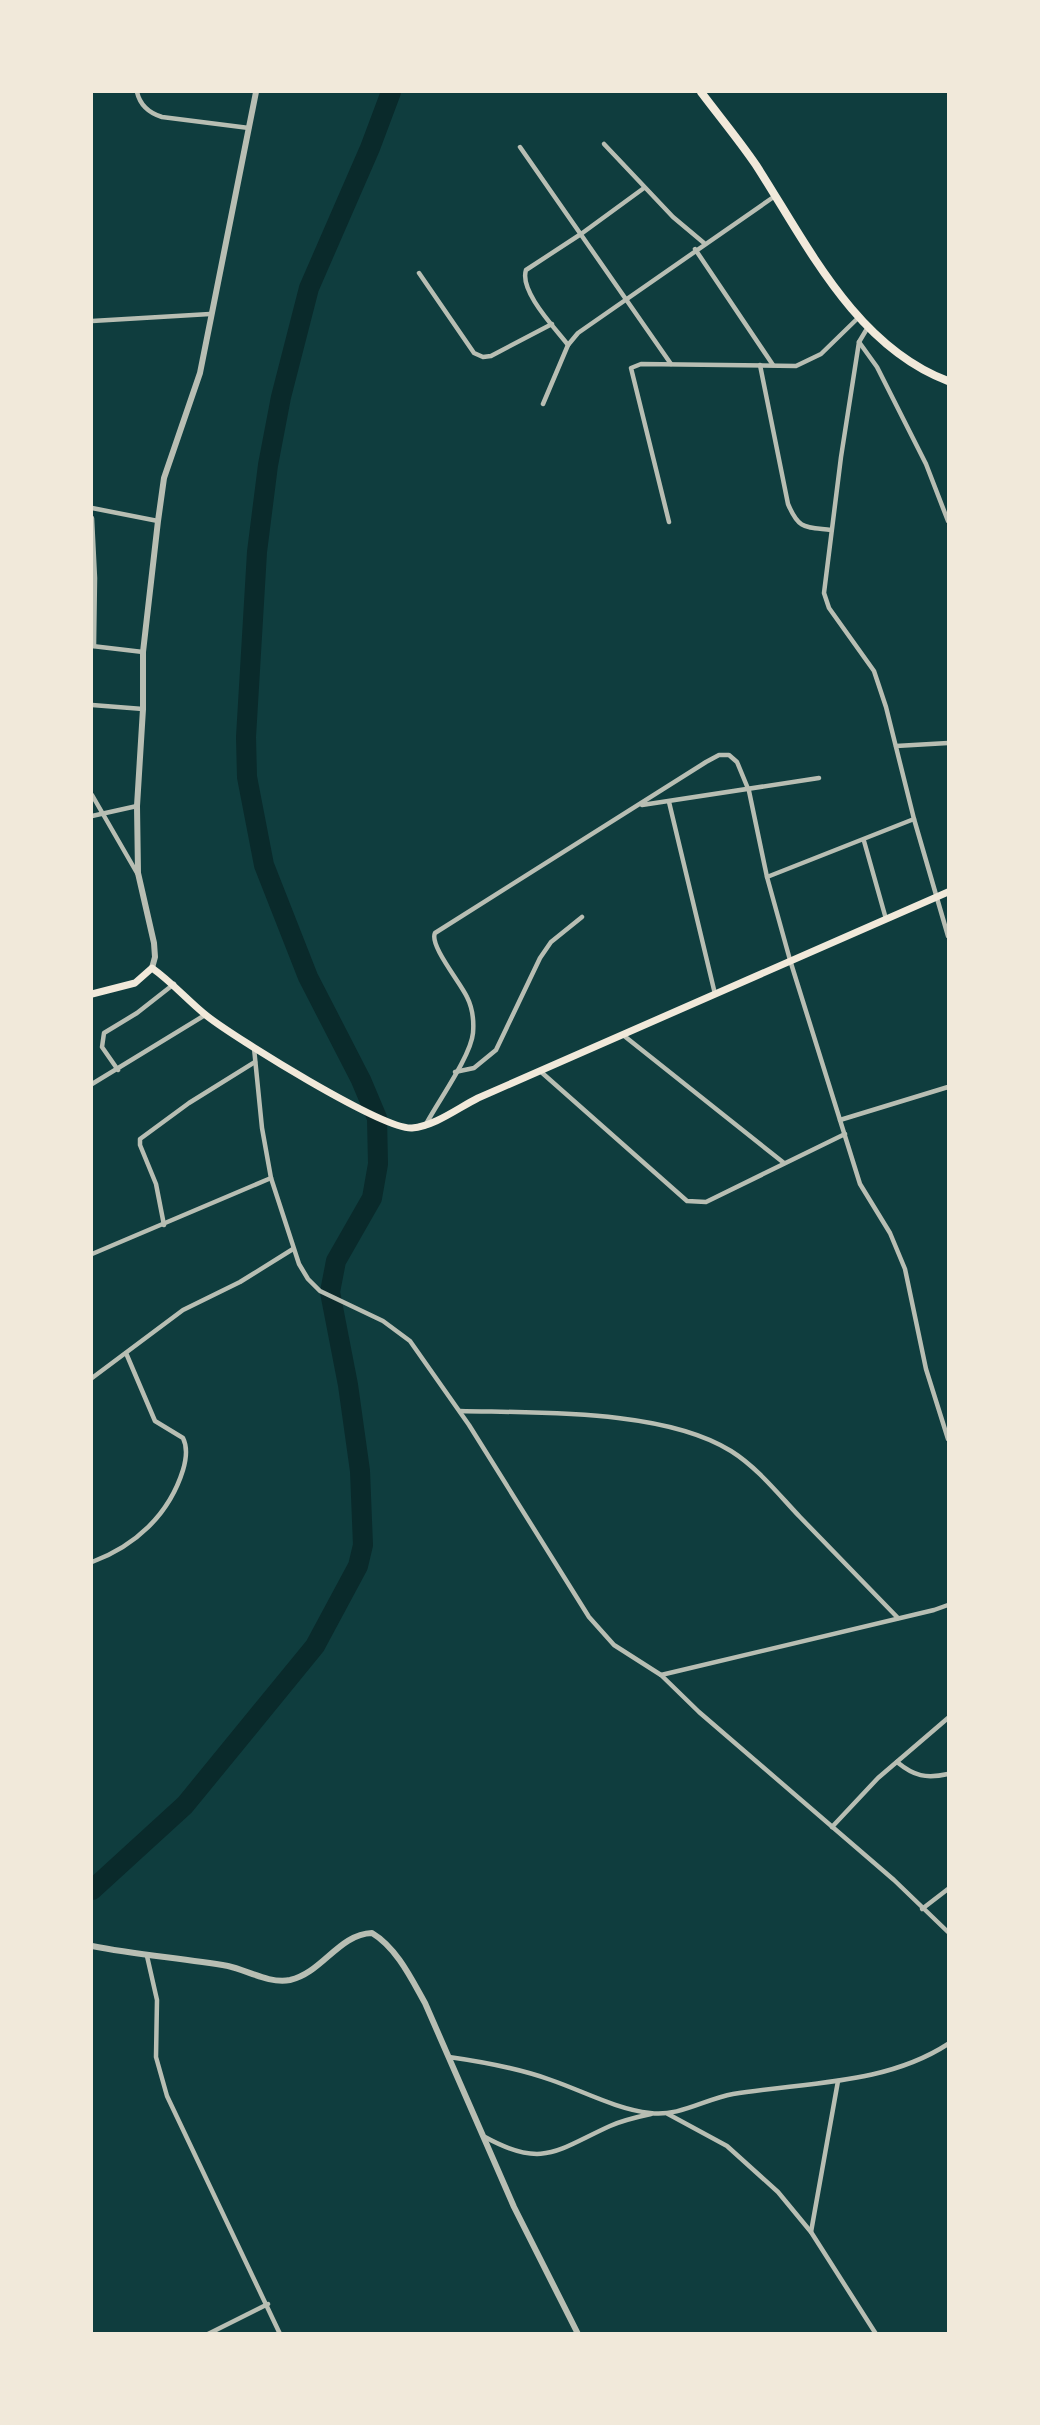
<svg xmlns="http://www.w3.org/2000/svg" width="1040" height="2425" font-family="'Public Sans',sans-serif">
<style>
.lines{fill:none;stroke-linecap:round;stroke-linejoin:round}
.river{stroke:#0a2a2b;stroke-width:20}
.minor{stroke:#b8beb3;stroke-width:4.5}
.tertiary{stroke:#b8beb3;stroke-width:6}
.secondary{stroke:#f1e9da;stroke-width:7}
.primary{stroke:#f1e9da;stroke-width:8}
</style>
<rect width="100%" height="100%" fill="#0f3d3e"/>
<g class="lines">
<!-- river -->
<path class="river" d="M92 1890 185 1805 315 1646 358 1566 363 1545 360 1471 348 1385 330 1292 336 1261 372 1198 378 1164 377 1118 361 1080 308 977 264 865 247 777 246 737 257 552 268 465 281 397 309 288 370 148 391 92"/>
<!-- minor -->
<g class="minor">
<path d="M137 92C140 105 149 113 162 117L249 128"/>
<path d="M604 144 673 217 704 243"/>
<path d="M520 147 671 364"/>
<path d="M695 249 773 365"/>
<path d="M419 273 474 353 483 357 491 356 552 324"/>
<path d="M92 321 210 314"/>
<path d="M868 327 859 342 841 457 824 593 829 608 874 671 886 707 914 819 948 936"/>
<path d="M859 342 877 367 926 464 948 521"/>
<path d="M568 345C555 328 519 291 526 270L581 234 644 188"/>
<path d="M760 365 788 504C799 530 805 527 831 530"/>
<path d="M543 404 568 345 578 333 775 196"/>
<path d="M92 508 158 521"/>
<path d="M92 518 95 578 94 646"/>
<path d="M669 522 631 368 641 364 796 366 821 354 859 317"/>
<path d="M92 646 143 652"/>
<path d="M92 705 143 709"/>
<path d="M896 746 948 743"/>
<path d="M92 795 137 873"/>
<path d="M669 802 715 994"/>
<path d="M642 805 819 778"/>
<path d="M92 816 137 806"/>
<path d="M864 841 886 919"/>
<path d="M767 877 914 819"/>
<path d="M623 1035 784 1163"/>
<path d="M254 1048 262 1128 271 1178 299 1264 308 1279 320 1291 383 1321 410 1341 469 1425 589 1617 614 1645 661 1675 699 1712 894 1880 948 1932"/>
<path d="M118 1070 102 1047 104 1033 137 1013 174 984"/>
<path d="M540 1071 687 1201 706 1202 845 1134"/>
<path d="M455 1072 474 1068 496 1050 540 958 551 942 582 917"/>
<path d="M92 1084 205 1015"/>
<path d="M840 1120 948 1087"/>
<path d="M425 1126C437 1103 471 1056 473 1033 474 1021 472 1007 467 997 460 982 429 945 435 933L706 762 719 755H729L737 762 749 791 767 877 790 960 860 1184 890 1233 905 1269 926 1369 948 1439"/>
<path d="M164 1225 156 1184 140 1145V1139L189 1103 255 1062"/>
<path d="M92 1254 271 1178"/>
<path d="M92 1378 183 1310 240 1282 293 1249"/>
<path d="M460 1411C538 1413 664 1409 731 1451 758 1468 779 1495 800 1517 833 1551 866 1585 898 1618"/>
<path d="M92 1562C135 1546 169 1515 183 1470 186 1460 188 1448 183 1438L155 1421 126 1353"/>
<path d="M661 1675 934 1610 948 1605"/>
<path d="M897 1762C914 1776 926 1779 948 1774"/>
<path d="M832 1827 878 1778 948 1718"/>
<path d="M922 1909 948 1889"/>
<path d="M147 1956 157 2000 156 2057 167 2096 280 2334"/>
<path d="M449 2057C484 2062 518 2068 551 2080 583 2091 616 2109 650 2113 679 2117 705 2099 733 2094 805 2082 885 2085 948 2044"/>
<path d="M668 2114 727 2146 778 2192 811 2232 876 2334"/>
<path d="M485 2137C543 2169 557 2150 610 2126 623 2120 637 2117 651 2114"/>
<path d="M811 2232 838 2081"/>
<path d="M208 2334 268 2304"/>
</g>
<!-- tertiary -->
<g class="tertiary">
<path d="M152 968 155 957 154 943 138 873 137 806 143 709V652L158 521 164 478 200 373 256 92"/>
<path d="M92 1946C137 1955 182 1958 228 1966 247 1970 269 1984 290 1980 322 1973 339 1934 372 1933 397 1948 412 1980 425 2003L514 2207 578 2334"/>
</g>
<!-- secondary -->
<path class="secondary" d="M92 994 135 983 152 968C173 983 188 1001 207 1016 235 1038 383 1130 412 1128 435 1126 458 1108 478 1098L948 892"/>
<!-- primary -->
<path class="primary" d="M701 92C719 116 739 140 756 165 807 244 855 346 948 381"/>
</g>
<!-- border -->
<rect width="1040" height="2425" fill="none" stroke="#f1e9da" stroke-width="186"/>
</svg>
